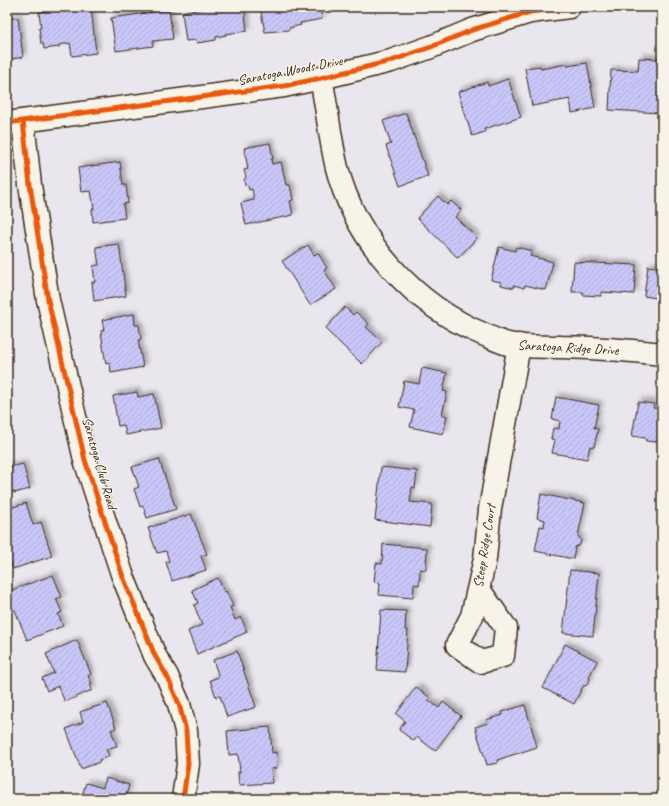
<svg xmlns="http://www.w3.org/2000/svg" width="669" height="806" font-family="Caveat,sans-serif">
<style>
.building{fill:url(#building-hatch);stroke:#3b2a1e;filter:url(#shadow)}
.lines{fill:none;stroke-linecap:round;stroke-linejoin:round}
.minor-casing{stroke:#3b2a1e;stroke-width:25}
.minor{stroke:#f7f3e8;stroke-width:22}
.cycleway-casing{stroke:#f7f3e8;stroke-width:8}
.cycleway{stroke:#e8590c;stroke-width:5}
.labels{text-anchor:middle;stroke-width:3;stroke-linejoin:round;paint-order:stroke}
.street-label{font-size:14px;fill:#3b2a1e;stroke:#f7f3e8}
</style>
<defs>
<pattern id="building-hatch" width="6" height="6" patternUnits="userSpaceOnUse"><rect width="6" height="6" fill="#c9c7f9"/><path d="M-1 1l2-2M0 6l6-6M5 7l2-2" fill="none" stroke="#aeabd5"/></pattern>
<filter id="shadow"><feDropShadow dx="3.5" dy="-3.5" stdDeviation="2" flood-color="#0004"/></filter>
</defs>
<rect width="100%" height="100%" fill="#e9e6ed"/>
<filter id="ink" filterUnits="userSpaceOnUse"><feTurbulence type="fractalNoise" baseFrequency=".025" numOctaves="2"/><feDisplacementMap in="SourceGraphic" scale="8" xChannelSelector="R" yChannelSelector="G"/><feConvolveMatrix kernelMatrix="1 2 1 2 8 2 1 2 1" color-interpolation-filters="sRGB"/></filter>
<g filter="url(#ink)">
<!-- building -->
<g class="building">
<path d="M66 7H91L96 53 72 56 70 43 59 45V47L44 49 43 43 41 44 39 28H41L39 12 67 8Z"/>
<path d="M215 7H244L247 31 225 34 226 35 216 37V40L197 43 196 40 186 41 182 12Z"/>
<path d="M260 7H320L322 19 300 23 301 25 289 28V30L265 32Z"/>
<path d="M169 10 173 39 153 41V46L116 51 111 18Z"/>
<path d="M18 18 23 57 7 60V19Z"/>
<path d="M639 58 662 59 661 113 609 110 611 70 638 71Z"/>
<path d="M587 63 595 108 572 113 570 99 532 106 525 68 540 66 541 69 567 64V66Z"/>
<path d="M508 79 521 117 484 129 485 132 472 136 458 92 487 82 488 86Z"/>
<path d="M406 113 428 176 400 186 386 146 391 144 383 121Z"/>
<path d="M270 143 273 159H271L272 164 281 162 286 185H290L293 200 290 201 293 215 246 225 241 203 254 200 252 189 249 190 248 186 245 185 244 180 246 177 244 170 248 169 244 148Z"/>
<path d="M120 162 123 185H126L128 203 123 204 125 218 93 222 92 209H94L91 191 81 192 78 168Z"/>
<path d="M438 196 447 205 451 201 461 210 455 217 477 238 458 258 417 218Z"/>
<path d="M119 244 126 296 94 301 92 282H95L93 266 99 265 96 247Z"/>
<path d="M308 245 314 255 318 253 327 268 324 270 336 289 310 305 282 261Z"/>
<path d="M499 247 515 251 516 247 532 251 530 256 553 262 546 290 525 285 524 288 514 285V288L501 285V282L491 280Z"/>
<path d="M574 262 636 265 634 294 601 292V296L583 295V292H572Z"/>
<path d="M648 266 662 268V299L644 296Z"/>
<path d="M345 307 353 315 356 312 369 324 366 327 382 342 362 364 325 329Z"/>
<path d="M134 314 135 325H139L141 339 138 340 143 367 111 373 110 363 106 364 103 346 101 331 104 330 102 320Z"/>
<path d="M422 368 447 373 443 391 447 392 442 415 447 416 443 434 410 427 414 410 399 407 404 381 419 384Z"/>
<path d="M137 392 138 397 154 394 161 428 126 435 124 425 118 426 113 396Z"/>
<path d="M556 397 599 405 594 428 598 429 594 447 590 446 587 459 552 453 555 440 551 439 553 428 559 429 560 421 552 419Z"/>
<path d="M638 402 654 404 653 408 662 409V440H658L654 442 646 441 645 438 632 436Z"/>
<path d="M159 459 176 509 147 518 143 506 140 507 134 489 139 487 132 467Z"/>
<path d="M9 464 10 467 23 464 30 489 14 493V491L7 493V465Z"/>
<path d="M381 467 417 471 415 488 412 487 410 502 432 504 430 527 375 520Z"/>
<path d="M541 494 585 503 578 536 581 540 580 545 575 547 573 559 535 551 540 526 544 527 545 520 537 518Z"/>
<path d="M26 503 33 525 41 522 52 556 13 569 7 552V509Z"/>
<path d="M191 514 207 554 201 556 206 570 172 581 166 562 169 561 166 551 157 553 148 528Z"/>
<path d="M383 544 427 548 426 570 420 569 419 585 414 584 413 598 379 595 380 583 374 582 376 563 382 564Z"/>
<path d="M570 570 599 573 593 636 563 633Z"/>
<path d="M53 575 62 597 56 599 62 612 58 614 63 626 27 640 15 610 13 611 7 592Z"/>
<path d="M218 578 224 592 226 591 233 606 230 607 235 620 241 617 247 632 197 654 188 631 202 625 194 605 198 603 192 590Z"/>
<path d="M381 610 406 611 405 630H408L405 672 377 670Z"/>
<path d="M77 640 91 674 88 676 92 684H90L92 690 65 702 58 686 47 691 42 678 54 673 46 654Z"/>
<path d="M565 644 597 661 589 677 590 679 587 685 583 686 574 704 543 688Z"/>
<path d="M237 651 256 707 227 717 220 696 216 697 210 680 219 677 213 660Z"/>
<path d="M416 687 429 697 427 699 439 708 443 702 461 716 435 751 417 737 414 741 399 730 405 721 396 714Z"/>
<path d="M107 703 116 728 111 730 117 746 106 749 109 756 99 760 100 762 81 769 66 729 83 722 80 712Z"/>
<path d="M525 705 537 747 497 760 498 763 487 765 475 727 488 723 486 720 503 715 502 712Z"/>
<path d="M270 727 272 753 276 752 277 768 271 769 272 783 239 785 238 772H240L238 754 229 755 227 731Z"/>
<path d="M106 778 129 785 125 799H81L86 783 103 788Z"/>
</g>
<g class="lines">
<!-- minor casing -->
<g class="minor-casing">
<g id="minor">
<path d="M321 78C327 108 330 139 337 168 356 242 415 306 485 335 492 338 500 342 508 344 525 348 545 346 562 347 596 348 629 350 662 354"/>
<path d="M23 121 30 185 48 300 85 460 122 574 155 656 167 676 179 704 186 731 188 764 183 799"/>
<path d="M7 123 284 86 321 78 391 61 431 47 472 30 530 12 569 7"/>
<path d="M480 591 506 628 503 656 481 662 457 645 472 616 485 559 490 509 519 345"/>
</g>
</g>
<!-- minor -->
<use href="#minor" class="minor"/>
<!-- cycleway casing -->
<g class="cycleway-casing">
<g id="cycleway">
<path d="M23 121 30 185 48 300 85 460 122 574 155 656 167 676 179 704 186 731 188 764 183 799"/>
<path d="M7 123 284 86 321 78 391 61 431 47 472 30 530 12 569 7"/>
</g>
</g>
<!-- cycleway -->
<use href="#cycleway" class="cycleway"/>
</g>
</g>
<g class="labels">
<!-- street labels -->
<g class="street-label">
<text transform="translate(290 70) rotate(-11)" y="5">Saratoga Woods Drive</text>
<text transform="translate(568 347) rotate(3)" y="5">Saratoga Ridge Drive</text>
<text transform="translate(100 463) rotate(74)" y="5">Saratoga Club Road</text>
<text transform="translate(484 546) rotate(-81)" y="5">Steep Ridge Court</text>
</g>
</g>
<!-- margin -->
<rect width="669" height="806" fill="none" stroke="#f7f3e8" stroke-width="24"/>
<rect x="12" y="12" width="645" height="782" fill="none" stroke="#3b2a1e" stroke-width="1.5" filter="url(#ink)"/>
</svg>
